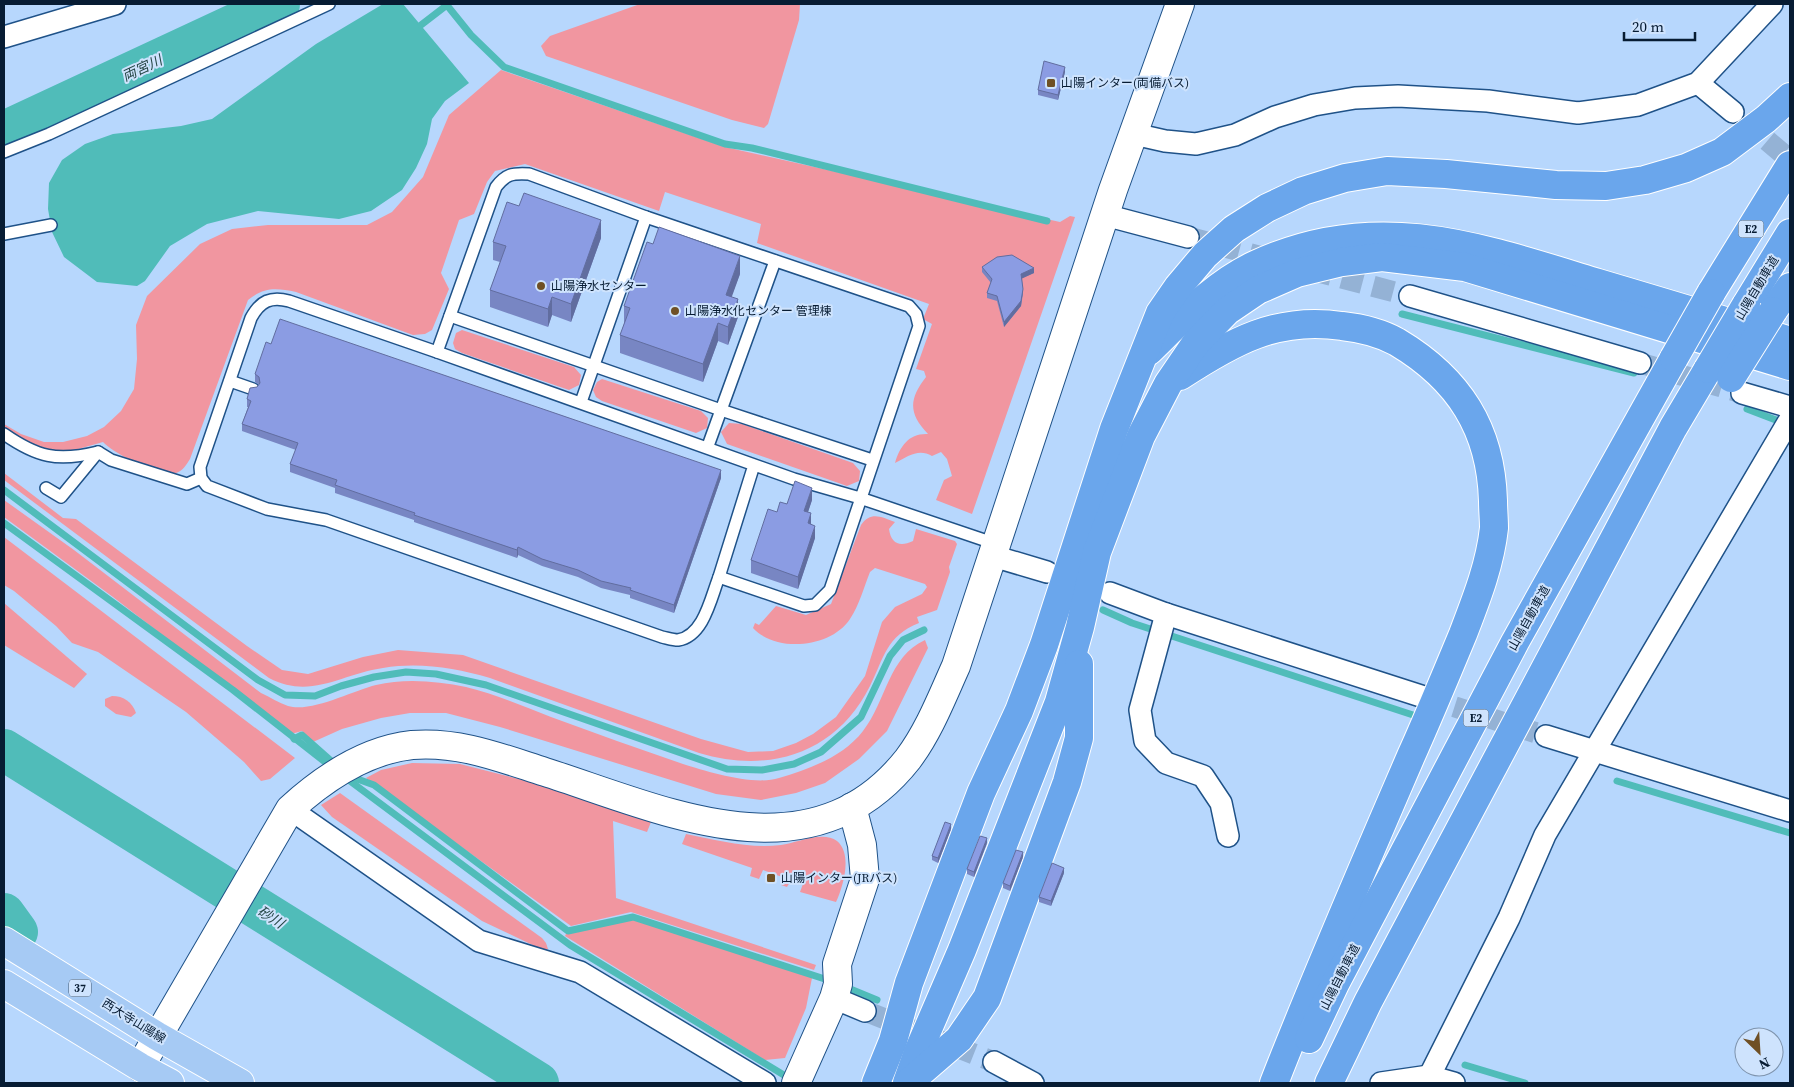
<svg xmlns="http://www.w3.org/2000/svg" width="1794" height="1087" font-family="'Source Serif 4','Noto Sans JP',serif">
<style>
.green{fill:#f196a0}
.water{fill:#50bcb9}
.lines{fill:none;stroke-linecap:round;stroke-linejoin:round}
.stream{stroke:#50bcb9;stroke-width:7}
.river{stroke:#50bcb9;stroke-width:42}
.street-tunnel{stroke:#94b2d5;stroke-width:21;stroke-dasharray:21 11;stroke-linecap:butt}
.lane-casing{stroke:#1f5288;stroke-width:14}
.street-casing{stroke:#1f5288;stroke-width:24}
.secondary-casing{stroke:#1f5288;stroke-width:30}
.primary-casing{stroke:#fff;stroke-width:30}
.highway-casing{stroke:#fff;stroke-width:30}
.lane{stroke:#fff;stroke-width:11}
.street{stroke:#fff;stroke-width:21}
.secondary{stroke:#fff;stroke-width:28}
.primary{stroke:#a6caf4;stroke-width:28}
.highway{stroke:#6aa6ec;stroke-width:28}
.highway-bridge-casing{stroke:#fff;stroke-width:30;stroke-linecap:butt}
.highway-bridge{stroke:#6aa6ec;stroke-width:28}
.wall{fill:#7886c3}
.shaded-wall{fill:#616d9f}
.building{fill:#8b9ce3;stroke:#616d9f}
.poi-dot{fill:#6f5025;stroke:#cee3fd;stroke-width:2}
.labels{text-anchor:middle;stroke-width:4;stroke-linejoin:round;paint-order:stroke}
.shield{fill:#cee3fd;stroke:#435870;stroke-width:1}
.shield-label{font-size:11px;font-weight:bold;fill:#071c33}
.poi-label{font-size:12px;fill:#071c33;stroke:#cee3fd;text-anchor:start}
.street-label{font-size:12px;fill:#071c33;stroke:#cee3fd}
.water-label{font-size:14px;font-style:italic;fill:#254645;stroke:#cee3fd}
</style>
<rect width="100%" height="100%" fill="#b7d7fd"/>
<!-- green -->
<g class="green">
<path d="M640 4H800L799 20 768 124 764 128 732 120 546 56 541 46 550 36Z"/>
<path d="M501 70 725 147 1060 222 1070 216 1075 217 972 514 936 500 944 480 952 476 947 459 941 452 932 456C919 448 908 456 895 463 900 446 909 433 928 434 908 413 909 399 926 377L924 371 916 369 932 324 923 319 929 304 757 243 761 224 665 192 659 211 525 164 495 171 487 182 474 214 459 220 441 273 449 289 432 330 425 334 413 335 296 292C276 288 264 287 248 300L190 459C186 465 183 471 176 473 161 478 113 453 103 442L64 453 35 448 5 430 4 424 21 434 44 442H63L87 436 104 427 121 411 134 389 137 359 136 325 147 296 200 244 232 229 268 225H367L392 212 423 177 449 115Z"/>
<path d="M462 330 574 367 581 375 579 385 569 390 462 353 455 349 453 343 456 333Z"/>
<path d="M602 379 701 411 708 418 707 428 696 433 602 401 596 397 593 390 597 382Z"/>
<path d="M729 423 742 424 853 463 860 471 859 481 847 486 727 444 721 432Z"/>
<path d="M4 473 63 518 76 519 247 646 282 670 308 674 363 657 398 650 463 655 701 739 748 752 773 751 796 743 813 734 836 717 865 676 882 622 895 607 922 594 927 587 925 584 875 568 870 572C864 587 859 606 850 619 831 648 776 653 753 628L755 623 759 625 776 606 806 615 831 604 861 525C871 511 881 517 895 522L889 529C891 544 900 547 913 541L916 529 955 541 957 544 949 567 950 572 937 610 917 617 919 623C886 636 884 658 870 686 836 754 769 774 699 753L490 678C455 668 420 662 383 668 341 674 311 700 269 678L4 480Z"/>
<path d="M4 500 74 550 261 693C270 697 279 703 288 706 311 713 352 691 376 685 405 678 437 681 466 687 495 694 523 706 551 717 595 733 639 749 683 764 708 772 754 786 779 778 809 769 843 757 863 731 887 700 888 657 925 640L928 648 887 731 859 759 825 783 796 793 761 800 716 794 500 727 446 713H410L381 718 342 729 313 742 302 731 291 734 113 597 4 517Z"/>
<path d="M4 537 295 758 270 779 261 781 244 762 186 712 98 652 72 643 56 626 14 591 4 585Z"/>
<path d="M4 603 87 674 74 688 4 645Z"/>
<path d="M112 696C124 696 132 702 136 713L131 717 116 714 105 706V699Z"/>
<path d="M412 763 460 764 534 783 651 822 647 832 613 821 616 898 816 965 814 970 631 912 571 926 366 778 381 770Z"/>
<path d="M340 793 542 938 546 943 548 949 543 950 482 921 332 817 321 805Z"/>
<path d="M686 834C717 840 749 849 781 845 796 843 823 830 837 841 853 854 843 887 836 902L800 892 803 884 791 880 787 887 781 885 782 877 763 870 759 879 750 876 752 868 682 844Z"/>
<path d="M636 918 810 975 812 978 806 1008 785 1058 765 1060 565 936 567 932Z"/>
</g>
<!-- water -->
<path class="water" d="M383 4H403L469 83 445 101 432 119 427 144 416 168 402 190 371 211 339 219 258 211 207 224 170 246 145 281 137 286 97 282 64 257 52 232 48 209 49 183 62 160 85 144 113 134 181 126 212 119 316 44Z"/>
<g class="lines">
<!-- stream -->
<g class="stream">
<path d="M446 4 471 35 504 67 725 144 752 148 1047 221"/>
<path d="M421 25 447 5"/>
<path d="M1402 314 1634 373"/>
<path d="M1747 409 1781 422"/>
<path d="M4 490 258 680 285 695 315 696 341 686 374 677 406 672 436 674 486 685 727 769 762 770 794 764 821 752 861 717 890 656 903 640 924 630"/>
<path d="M4 523 233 690 334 769"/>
<path d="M1103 610 1132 623 1413 715"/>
<path d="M294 739 302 735 337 766"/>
<path d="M342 775 570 945 792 1080"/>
<path d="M349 776 374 785 568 931 633 917 831 981"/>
<path d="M1617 781 1790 833"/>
<path d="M843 986 877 1000"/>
<path d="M1465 1065 1525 1083"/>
</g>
<!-- river -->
<g class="river">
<path d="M4 132 279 4"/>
<path d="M4 750 538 1083"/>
<path d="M4 914 17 932"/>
</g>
<!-- street-tunnel -->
<g class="street-tunnel">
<path d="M1743 120 1790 160"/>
<path d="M1188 237 1277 261"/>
<path d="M1311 270 1410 296"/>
<path d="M1640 363 1742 393"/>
<path d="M1424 697 1546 736"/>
<path d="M865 1011 994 1062"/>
</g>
<!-- lane casing -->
<g class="lane-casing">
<g id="lane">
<path d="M4 152 49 134 329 4"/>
<path d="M4 234 51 225"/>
<path d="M450 316 721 410 872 460"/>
<path d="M437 352 289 301C271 296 260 301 251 318L200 467 201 478 207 486 267 509 326 520 662 637C667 638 673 640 678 640 704 636 711 597 719 577"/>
<path d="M230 381 253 389"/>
<path d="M581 402 646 217"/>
<path d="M4 434C37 457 57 462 98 452L111 460 187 484 201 478"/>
<path d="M708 446 775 261"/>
<path d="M754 465 719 577 804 606 815 605 830 590 919 326 916 314 909 306 646 217 529 174C512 173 506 174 496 187L437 352 794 479 860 498 996 544"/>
<path d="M46 488 61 497 98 452"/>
</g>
</g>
<!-- street casing -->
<g class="street-casing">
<g id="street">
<path d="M4 37 115 4"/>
<path d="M1698 83 1733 112"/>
<path d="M1134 134 1165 141 1196 144 1235 135 1275 117 1314 105 1355 98 1398 96 1488 101 1578 113 1638 105 1698 83 1772 4"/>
<path d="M1105 215 1188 237"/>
<path d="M1410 296 1640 363"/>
<path d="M1742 393 1790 407"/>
<path d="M993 556 1047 572"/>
<path d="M1110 593 1166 614 1424 697"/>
<path d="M1166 614 1140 710 1145 741 1166 763 1203 776 1221 803 1228 836"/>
<path d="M1546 736 1790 811"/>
<path d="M290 809 479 941 580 972 765 1083"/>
<path d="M834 998 865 1011"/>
<path d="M994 1062 1033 1083"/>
<path d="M1381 1083 1429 1076 1454 1083"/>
<path d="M1426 1083 1509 918 1545 835 1790 419"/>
</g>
</g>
<!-- secondary casing -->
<g class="secondary-casing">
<g id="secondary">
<path d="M140 1067 290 809C324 778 366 750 412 745 459 741 501 758 545 772 664 810 811 882 908 759 929 731 942 697 956 666L1113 190 1180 4"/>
<path d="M796 1083 834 998 838 984 837 964 865 879 862 845 852 807"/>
</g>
</g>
<!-- primary casing -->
<g class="primary-casing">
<g id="primary">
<path d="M4 941 157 1036 240 1083"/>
<path d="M4 984 140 1067 170 1083"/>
</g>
</g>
<!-- highway casing -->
<g class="highway-casing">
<g id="highway">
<path d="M1711 293 1790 165"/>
<path d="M1746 305 1790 233"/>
<path d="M1773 311 1790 287"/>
<path d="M1149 351C1182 319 1215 283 1257 264 1376 209 1481 247 1598 283 1662 302 1726 321 1790 341"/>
<path d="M1180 376C1232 342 1277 316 1342 326 1360 328 1381 333 1397 342 1459 379 1491 429 1493 501 1493 510 1494 519 1494 528 1490 565 1476 600 1463 634 1446 675 1429 716 1411 756 1364 865 1317 973 1274 1083"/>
<path d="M1309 1039 1335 984 1515 642 1674 358"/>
<path d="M876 1083 893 1041 909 983 981 793 1019 711 1044 645 1114 429 1160 313 1178 287 1205 255 1234 229 1267 208 1303 191 1345 178 1387 171 1446 174 1556 185 1606 186 1645 180 1686 168 1722 152 1766 119 1790 97"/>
<path d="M907 1083 918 1052 962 950 1059 702 1080 627 1097 552 1141 436 1168 384 1196 343 1227 311 1258 290 1297 273 1342 262 1382 257 1465 267 1790 366"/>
<path d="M908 1083 959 1039 987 998 1067 782 1079 738V664"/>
<path d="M1329 1083 1368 1002 1673 428 1708 369"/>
</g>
</g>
<!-- lane -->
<use href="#lane" class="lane"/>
<!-- street -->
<use href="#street" class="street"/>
<!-- secondary -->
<use href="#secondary" class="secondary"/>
<!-- primary -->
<use href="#primary" class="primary"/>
<!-- highway -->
<use href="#highway" class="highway"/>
<!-- highway-bridge casing -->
<g class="highway-bridge-casing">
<g id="highway-bridge">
<path d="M1674 358 1711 293"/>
<path d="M1708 369 1746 305"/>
<path d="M1731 378 1773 311"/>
</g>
</g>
<!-- highway-bridge -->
<use href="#highway-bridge" class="highway-bridge"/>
</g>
<!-- wall -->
<g class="wall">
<path d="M1065 72 1058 100 1038 95V90Z"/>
<path d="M601 238 571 322 552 315 548 327 490 307V290L500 262 493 260V242Z"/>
<path d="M982 267 1034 273 1022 278 1023 294 1021 306 1004 327 997 301 987 298V293L991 283 982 272Z"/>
<path d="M740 274 731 297 738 317 728 345 718 341 703 382 620 353V335L624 324V306Z"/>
<path d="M255 374 721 478 674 613 630 598V595L601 588 578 577 542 566 518 555 517 558 414 522V520L335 493V488L290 472V464L296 450 242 431V424L248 407H247V399L257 387 259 385 255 382Z"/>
<path d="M812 500 808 512 815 538 798 589 751 573V560L777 512 787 504Z"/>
<path d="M951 829 938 863 932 860V856Z"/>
<path d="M987 843 974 877 967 874V869Z"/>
<path d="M1023 857 1010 891 1003 888V883Z"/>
<path d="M1064 873 1051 906 1039 902V897Z"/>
</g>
<!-- shaded-wall -->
<g class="shaded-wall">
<path d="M1065 67V72L1058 100V95Z"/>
<path d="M601 220V238L571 322V304Z"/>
<path d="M740 256V274L726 313V295Z"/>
<path d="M1034 268V273L1021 279V274Z"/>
<path d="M1023 289 1021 306 1004 327V322Z"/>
<path d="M552 297V315L548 327V309Z"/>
<path d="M738 299V317L728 345V327Z"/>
<path d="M718 323V341L703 382V364Z"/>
<path d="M721 470V478L674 613V605Z"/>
<path d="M812 488V500L804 524V511Z"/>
<path d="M811 513V526L808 523Z"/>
<path d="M815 526V538L798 589V577Z"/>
<path d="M518 547V555L517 558V550Z"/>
<path d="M951 824V829L938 863V858Z"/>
<path d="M987 838V843L974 877V872Z"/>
<path d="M1023 852V857L1010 891V886Z"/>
<path d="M1064 868V873L1051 906V901Z"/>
</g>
<!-- building -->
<g class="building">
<path d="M1044 61 1065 67 1058 95 1038 90Z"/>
<path d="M524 193 601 220 571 304 552 297 548 309 490 290 506 246 493 242 507 202 519 206Z"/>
<path d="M659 227 740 256 726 295 738 299 728 327 718 323 703 364 620 335 630 308 624 306 647 242 653 244Z"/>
<path d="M1012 255 1034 268 1021 274 1023 289 1021 301 1004 322 997 296 987 293 992 279 982 267 997 257Z"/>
<path d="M280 319 721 470 674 605 630 590 631 588 601 581 578 570 542 559 518 547 517 550 414 515 415 513 335 485 337 480 290 464 298 443 242 424 251 401 247 399 250 388 257 387 260 383 259 377 255 374 266 342 271 344Z"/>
<path d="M795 481 812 488 804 511 811 513 808 523 815 526 798 577 751 560 768 509 777 512 780 502 787 504Z"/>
<path d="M945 822 951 824 938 858 932 856Z"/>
<path d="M980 836 987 838 974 872 967 869Z"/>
<path d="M1016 850 1023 852 1010 886 1003 883Z"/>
<path d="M1052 863 1064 868 1051 901 1039 897Z"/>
</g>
<!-- markers -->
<g class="poi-dot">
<rect x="1046" y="78" width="10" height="10" rx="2.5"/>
<circle cx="541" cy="286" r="5"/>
<circle cx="675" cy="311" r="5"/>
<rect x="766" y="873" width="10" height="10" rx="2.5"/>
</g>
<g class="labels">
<!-- shield labels -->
<g class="shield">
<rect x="1738.5" y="220.5" width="25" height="17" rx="4"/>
<rect x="1463.5" y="709.5" width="25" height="17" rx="4"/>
<rect x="69" y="979.5" width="22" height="17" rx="4"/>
</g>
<g class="shield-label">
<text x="1751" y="233">E2</text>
<text x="1476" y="722">E2</text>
<text x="80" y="992">37</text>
</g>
<!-- poi labels -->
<g class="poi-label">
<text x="1061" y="87">山陽インター(両備バス)</text>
<text x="551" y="290">山陽浄水センター</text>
<text x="685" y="315">山陽浄水化センター 管理棟</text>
<text x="781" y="882">山陽インター(JRバス)</text>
</g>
<!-- street labels -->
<g class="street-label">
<text transform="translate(1757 288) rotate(-59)" y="4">山陽自動車道</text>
<text transform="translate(1529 618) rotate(-61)" y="4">山陽自動車道</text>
<text transform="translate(1340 977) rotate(-63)" y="4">山陽自動車道</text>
<text transform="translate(134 1021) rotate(32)" y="4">西大寺山陽線</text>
</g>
<!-- water labels -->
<g class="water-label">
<text transform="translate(142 68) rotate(-25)" y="5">両宮川</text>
<text transform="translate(271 917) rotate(32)" y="5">砂川</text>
</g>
</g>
<!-- border -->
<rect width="1794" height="1087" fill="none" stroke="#071c33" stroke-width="10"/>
<!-- north arrow -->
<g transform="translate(1759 1052) rotate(155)"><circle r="24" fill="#cee3fd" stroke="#7e93ac"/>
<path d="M0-4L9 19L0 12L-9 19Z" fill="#6f5025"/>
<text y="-8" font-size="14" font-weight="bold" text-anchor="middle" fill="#071c33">N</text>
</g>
<!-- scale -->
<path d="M1624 32v8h71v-8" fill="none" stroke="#071c33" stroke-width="2.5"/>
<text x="1632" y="32" font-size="15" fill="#071c33" stroke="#cee3fd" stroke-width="4" paint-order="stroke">20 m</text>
</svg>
